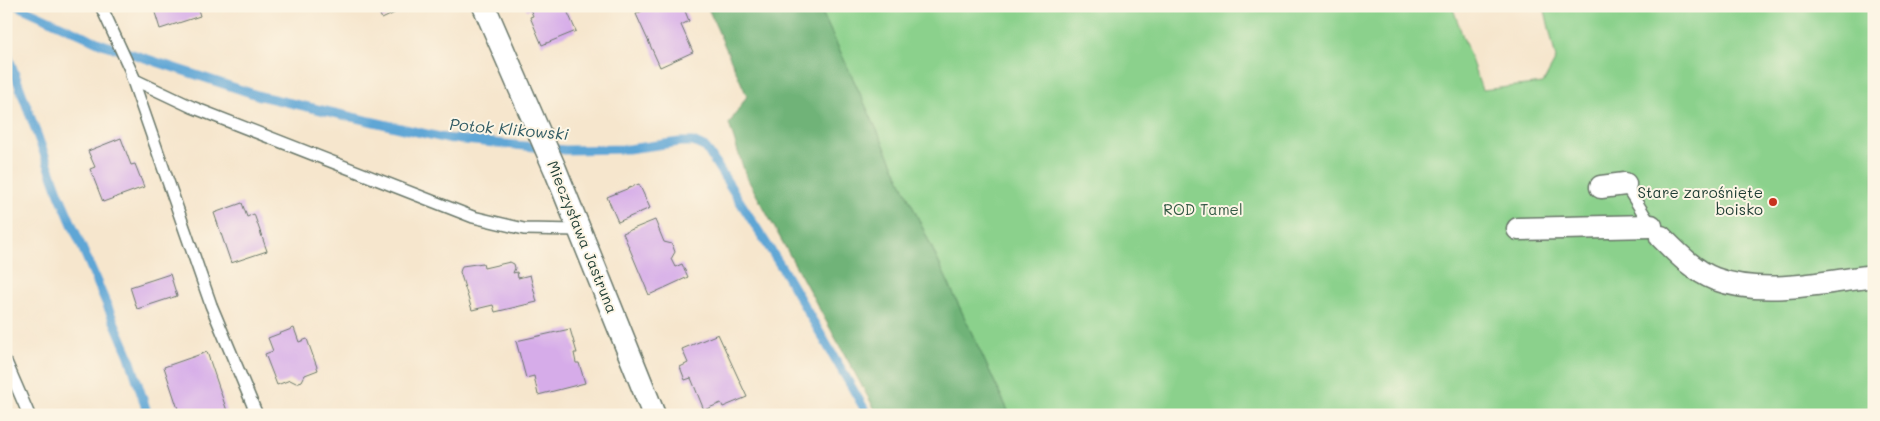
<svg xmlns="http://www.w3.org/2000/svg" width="1880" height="421" font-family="Mali,sans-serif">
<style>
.green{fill:#8bd18c;stroke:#558760}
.forest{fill:#70b378;stroke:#487856}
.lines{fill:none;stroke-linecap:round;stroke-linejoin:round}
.stream{stroke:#5ea6d5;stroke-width:9}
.building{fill:#d6ace9}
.service-casing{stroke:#6a786a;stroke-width:14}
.minor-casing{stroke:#6a786a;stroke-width:25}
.service{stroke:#fff;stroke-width:11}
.minor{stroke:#fff;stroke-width:22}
.poi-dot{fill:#c8321e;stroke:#fcf5e5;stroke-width:2}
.labels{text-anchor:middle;stroke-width:4;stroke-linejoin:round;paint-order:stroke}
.poi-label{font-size:15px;fill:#1f3d34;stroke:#fcf5e5;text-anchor:end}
.park-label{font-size:15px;fill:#355b46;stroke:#fcf5e5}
.street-label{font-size:15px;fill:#1f3d34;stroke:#fcf5e5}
.water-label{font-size:16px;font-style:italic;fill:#325c64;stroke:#fcf5e5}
</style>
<rect width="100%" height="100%" fill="#fcf5e5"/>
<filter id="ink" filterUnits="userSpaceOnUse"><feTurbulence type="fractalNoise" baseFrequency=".02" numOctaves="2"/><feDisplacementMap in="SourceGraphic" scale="10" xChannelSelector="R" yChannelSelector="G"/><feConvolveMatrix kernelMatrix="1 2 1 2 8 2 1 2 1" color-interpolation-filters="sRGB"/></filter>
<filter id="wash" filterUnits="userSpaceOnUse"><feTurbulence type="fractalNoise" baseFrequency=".0096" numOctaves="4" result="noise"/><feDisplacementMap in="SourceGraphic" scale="20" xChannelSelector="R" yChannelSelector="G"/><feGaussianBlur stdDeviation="1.12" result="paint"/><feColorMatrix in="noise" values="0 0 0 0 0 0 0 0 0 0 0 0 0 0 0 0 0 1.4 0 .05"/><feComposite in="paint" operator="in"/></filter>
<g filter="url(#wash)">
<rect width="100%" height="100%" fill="#f6e6cd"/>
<!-- green -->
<path class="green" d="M819 6H1452L1482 90 1543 83 1556 59 1544 6H1874V415H1010Z"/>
<!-- forest -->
<path class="forest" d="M707 6H819L1010 415H878L746 176 729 124 747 96Z"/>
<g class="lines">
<!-- stream -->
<g class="stream">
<path d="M18 6 102 44 260 96 444 138 565 150 628 149 680 142H693L706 148 782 268 868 415"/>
<path d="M6 50 59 194 129 356 148 415"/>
</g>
</g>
<g id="blocks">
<!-- building -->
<g class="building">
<path d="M153 6H197L200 16 160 29Z"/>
<path d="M376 6H409L382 19Z"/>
<path d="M525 6H565L576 31 542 45 530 17 533 16 530 9 527 10Z"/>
<path d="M652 6H683L689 21 681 25 693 52 660 67 636 14Z"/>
<path d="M121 138 131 165 135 164 144 187 103 202 90 169 95 167 88 151Z"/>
<path d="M639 184 650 208 618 222 607 197Z"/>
<path d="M242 203 247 217 254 214 267 251 231 263 214 213Z"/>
<path d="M655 220 664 242 672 244 675 252 671 259 675 267 682 264 688 277 649 295 623 233Z"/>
<path d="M510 262 514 264 515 268 513 273 517 272 518 278 530 275 537 302 495 312 493 305 472 310 460 272 462 266 483 263 484 268Z"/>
<path d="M170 274 177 296 137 309 130 287Z"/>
<path d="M294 328 299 342 307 339 318 370 305 375 302 381 296 383 290 380 277 385 265 354 273 351 268 338Z"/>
<path d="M570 329 577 353H574L576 363H579L585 383 538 395 534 376 526 378 516 341Z"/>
<path d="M718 334 747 397 723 407 721 403 704 410 691 378 685 380 680 367 688 363 682 349Z"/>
<path d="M207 352 227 411 217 415H180L164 367Z"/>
</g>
</g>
</g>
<g filter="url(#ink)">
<use href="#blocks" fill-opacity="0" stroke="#6a786a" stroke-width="1"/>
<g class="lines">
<!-- service casing -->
<g class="service-casing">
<g id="service">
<path d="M101 6 135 80 192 107 473 217 524 229 579 230"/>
<path d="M131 75 211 305 257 415"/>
<path d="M1625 184 1652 227"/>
<path d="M6 362 29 415"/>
</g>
</g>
<!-- minor casing -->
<g class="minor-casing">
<g id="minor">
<path d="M484 6 555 169 654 415"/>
<path d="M1601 187 1625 184"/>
<path d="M1518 229 1651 226"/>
<path d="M1661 237C1676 252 1694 271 1715 279 1764 297 1823 282 1874 276"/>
</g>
</g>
<!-- service -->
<use href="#service" class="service"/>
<!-- minor -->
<use href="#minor" class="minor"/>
</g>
</g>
<!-- markers -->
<circle class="poi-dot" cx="1773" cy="202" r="5"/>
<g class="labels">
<!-- poi labels -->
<g class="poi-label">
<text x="1763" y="198">Stare zarośnięte<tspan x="1763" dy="17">boisko</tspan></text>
</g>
<!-- park labels -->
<g class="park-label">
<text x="1203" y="215">ROD Tamel</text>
</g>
<!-- street labels -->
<g class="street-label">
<text transform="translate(582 237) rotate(68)" y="5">Mieczysława Jastruna</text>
</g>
<!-- water labels -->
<g class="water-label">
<text transform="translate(509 129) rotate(5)" y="6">Potok Klikowski</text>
</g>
</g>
<!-- margin -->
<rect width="1880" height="421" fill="none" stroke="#fcf5e5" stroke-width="25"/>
</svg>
